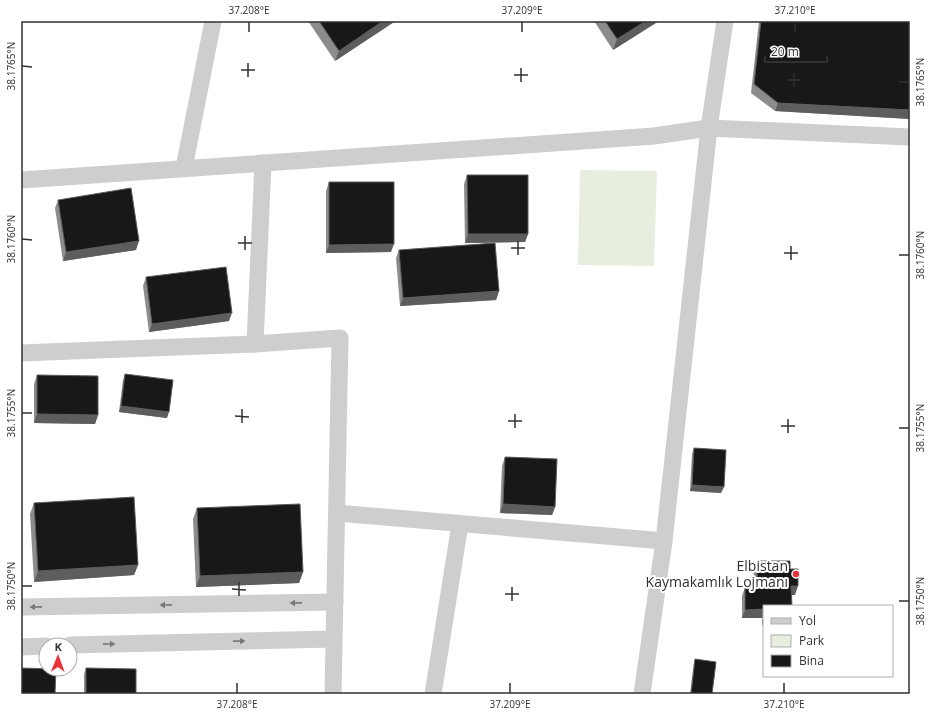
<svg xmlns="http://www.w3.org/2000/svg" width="931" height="715" font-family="'Open Sans',sans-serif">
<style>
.green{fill:#e7eedf}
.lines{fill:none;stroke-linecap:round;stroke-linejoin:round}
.minor{stroke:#cecece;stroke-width:17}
.wall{fill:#8c8c8c}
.shaded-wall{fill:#5d5d5d}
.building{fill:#181818;stroke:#5d5d5d}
.oneway{fill:#787878}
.ticks{fill:none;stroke:#313131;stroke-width:1.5}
.poi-dot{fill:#e93338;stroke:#fff;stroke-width:1.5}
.labels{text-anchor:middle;stroke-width:4;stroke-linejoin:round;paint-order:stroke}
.poi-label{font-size:14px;fill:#313131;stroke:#fff;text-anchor:end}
.neatline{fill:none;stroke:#313131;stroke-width:1.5}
.ticks-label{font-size:10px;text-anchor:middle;fill:#313131}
</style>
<rect width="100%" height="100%" fill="#fff"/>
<!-- green -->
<path class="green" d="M580 170 657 171 654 266 578 265Z"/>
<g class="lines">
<!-- minor -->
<g class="minor">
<path d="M263 163 255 344 340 338 333 694"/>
<path d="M184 168 213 21"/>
<path d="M21 180 654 136 709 128 910 137"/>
<path d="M21 353 255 344"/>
<path d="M337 513 664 541"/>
<path d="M21 607 335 602"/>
<path d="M70 645 334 639"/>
<path d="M21 647 46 646"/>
<path d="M433 694 460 524"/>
<path d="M642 694 664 541 709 128 725 21"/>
</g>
</g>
<!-- wall -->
<g class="wall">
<path d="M308 21H394V22L335 61Z"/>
<path d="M594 21H659L613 50Z"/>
<path d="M759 21H910V119L775 111 751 93Z"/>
<path d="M467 175 528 234 525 242 465 243 464 184Z"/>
<path d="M329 182 391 252 326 253V191Z"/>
<path d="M58 200 136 250 63 261 55 208Z"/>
<path d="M399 250 499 291 496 300 400 306 396 258Z"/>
<path d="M146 277 229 321 149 332 143 286Z"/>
<path d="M125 374 167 418 119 412 123 380Z"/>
<path d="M37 375 98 415 95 424 34 423V384Z"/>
<path d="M694 448 721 493 690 491 692 454Z"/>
<path d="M505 457 555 507 552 515 500 513 502 466Z"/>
<path d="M34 503 138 565 134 575 34 582 30 514Z"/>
<path d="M197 508 303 572 299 583 196 587 193 519Z"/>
<path d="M757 561 790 569 795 595H791L764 606V625H762V618H742V596L745 587H748L751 579H754L753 569Z"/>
<path d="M695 659 712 694H690L694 662Z"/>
<path d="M86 668 136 694H84V674Z"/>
</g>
<!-- shaded-wall -->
<g class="shaded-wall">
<path d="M383 21H394V22L335 61 339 51Z"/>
<path d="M646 21H659L613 50 617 39Z"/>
<path d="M778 103 910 110V119L775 111Z"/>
<path d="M468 234H528L525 242 465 243Z"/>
<path d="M139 241 136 250 63 261 66 252Z"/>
<path d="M394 244 391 252 326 253 329 245Z"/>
<path d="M499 291 496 300 400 306 403 298Z"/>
<path d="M232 313 229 321 149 332 152 324Z"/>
<path d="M121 406 169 412 167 418 119 412Z"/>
<path d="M37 414 98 415 95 424 34 423Z"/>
<path d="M692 485 724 487 721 493 690 491Z"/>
<path d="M503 504 555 507 552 515 500 513Z"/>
<path d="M138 565 134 575 34 582 38 571Z"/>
<path d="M303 572 299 583 196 587 200 576Z"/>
<path d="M791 586H798L795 595H788Z"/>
<path d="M764 609V613L762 618H742L745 610Z"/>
</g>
<!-- building -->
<g class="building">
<path d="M319 21H383L339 51Z"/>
<path d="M605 21H646L617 39Z"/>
<path d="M761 21H910V110L778 103 754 84Z"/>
<path d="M467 175H528V234H468Z"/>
<path d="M329 182H394V244L329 245Z"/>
<path d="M131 188 139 241 66 252 58 200Z"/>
<path d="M495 243 499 291 403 298 399 250Z"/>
<path d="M226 267 232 313 152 324 146 277Z"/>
<path d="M125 374 173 380 169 412 121 406Z"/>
<path d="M37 375 98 376V415L37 414Z"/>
<path d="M694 448 726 450 724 487 692 485Z"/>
<path d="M505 457 557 459 555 507 503 504Z"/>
<path d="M134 497 138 565 38 571 34 503Z"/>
<path d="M300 504 303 572 200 576 197 508Z"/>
<path d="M757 561H790V569H798V586H791L792 606H764V609L745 610V587H751V579H757Z"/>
<path d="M695 659 716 662 712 694H691Z"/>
<path d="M21 668 56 669 55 694H21Z"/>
<path d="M86 668 136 669V694H86Z"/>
</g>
<!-- one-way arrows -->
<defs><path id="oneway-solid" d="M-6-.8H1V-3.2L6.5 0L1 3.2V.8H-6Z"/></defs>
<g class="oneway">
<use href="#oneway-solid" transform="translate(296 603) rotate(179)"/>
<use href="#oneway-solid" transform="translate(166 605) rotate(179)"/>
<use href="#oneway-solid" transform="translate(36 607) rotate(179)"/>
<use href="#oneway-solid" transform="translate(239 641) rotate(-1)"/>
<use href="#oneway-solid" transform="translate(109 644) rotate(-1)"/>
</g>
<!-- ticks -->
<path class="ticks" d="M249 32V22M522 32V22M795 32V22M22 66 32 67M241 70H255M514 75H528M248 77V63M787 80H801M521 82V68M899 82H909M794 87V73M22 239 32 240M238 243H252M511 248H525M245 250V236M784 253H798M518 255V241M899 255H909M791 260V246M22 413H32M235 416 249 417M508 421H522M242 423V409M781 426H795M515 428V414M899 428H909M788 433V419M22 586H32M232 589 246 590M505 594H519M239 596V582M512 601V587M899 601H909M237 693V683M510 693V683M784 693V683"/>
<!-- markers -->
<circle class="poi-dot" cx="796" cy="574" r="4"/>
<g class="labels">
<!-- poi labels -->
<g class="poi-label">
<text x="788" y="571">Elbistan<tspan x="788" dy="16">Kaymakamlık Lojmanı</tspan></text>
</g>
</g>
<!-- border -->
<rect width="931" height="715" fill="none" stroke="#ffffff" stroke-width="44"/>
<!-- legend -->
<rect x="763" y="605" width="130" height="72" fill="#ffffff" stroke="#adadad"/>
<rect x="771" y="618" width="20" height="6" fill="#cecece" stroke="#adadad"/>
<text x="799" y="625" font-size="12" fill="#313131">Yol</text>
<rect x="771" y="635" width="20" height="12" fill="#e7eedf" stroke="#adadad"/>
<text x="799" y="645" font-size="12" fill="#313131">Park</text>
<rect x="771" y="655" width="20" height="12" fill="#181818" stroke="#adadad"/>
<text x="799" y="665" font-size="12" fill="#313131">Bina</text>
<!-- north arrow -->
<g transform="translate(58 657) rotate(1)"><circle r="19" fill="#ffffff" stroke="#adadad"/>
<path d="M0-3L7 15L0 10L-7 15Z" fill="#e93338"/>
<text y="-6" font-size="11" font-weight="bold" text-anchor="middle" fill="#313131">K</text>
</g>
<!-- scale -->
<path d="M765 56v6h62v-6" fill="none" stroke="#313131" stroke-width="2"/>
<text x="771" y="56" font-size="12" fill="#313131" stroke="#ffffff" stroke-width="3" paint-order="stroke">20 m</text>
<rect x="22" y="22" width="887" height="671" class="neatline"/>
<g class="ticks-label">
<text x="249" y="14">37.208°E</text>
<text x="522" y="14">37.209°E</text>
<text x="795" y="14">37.210°E</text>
<text transform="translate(11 66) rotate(-90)" y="4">38.1765°N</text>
<text transform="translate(920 82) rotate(-90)" y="4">38.1765°N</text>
<text transform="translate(11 239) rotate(-90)" y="4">38.1760°N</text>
<text transform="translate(920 255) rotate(-90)" y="4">38.1760°N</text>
<text transform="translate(11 413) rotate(-90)" y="4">38.1755°N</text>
<text transform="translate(920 428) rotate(-90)" y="4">38.1755°N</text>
<text transform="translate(11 586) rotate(-90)" y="4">38.1750°N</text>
<text transform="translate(920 601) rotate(-90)" y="4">38.1750°N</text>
<text x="237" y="708">37.208°E</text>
<text x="510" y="708">37.209°E</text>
<text x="784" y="708">37.210°E</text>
</g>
</svg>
